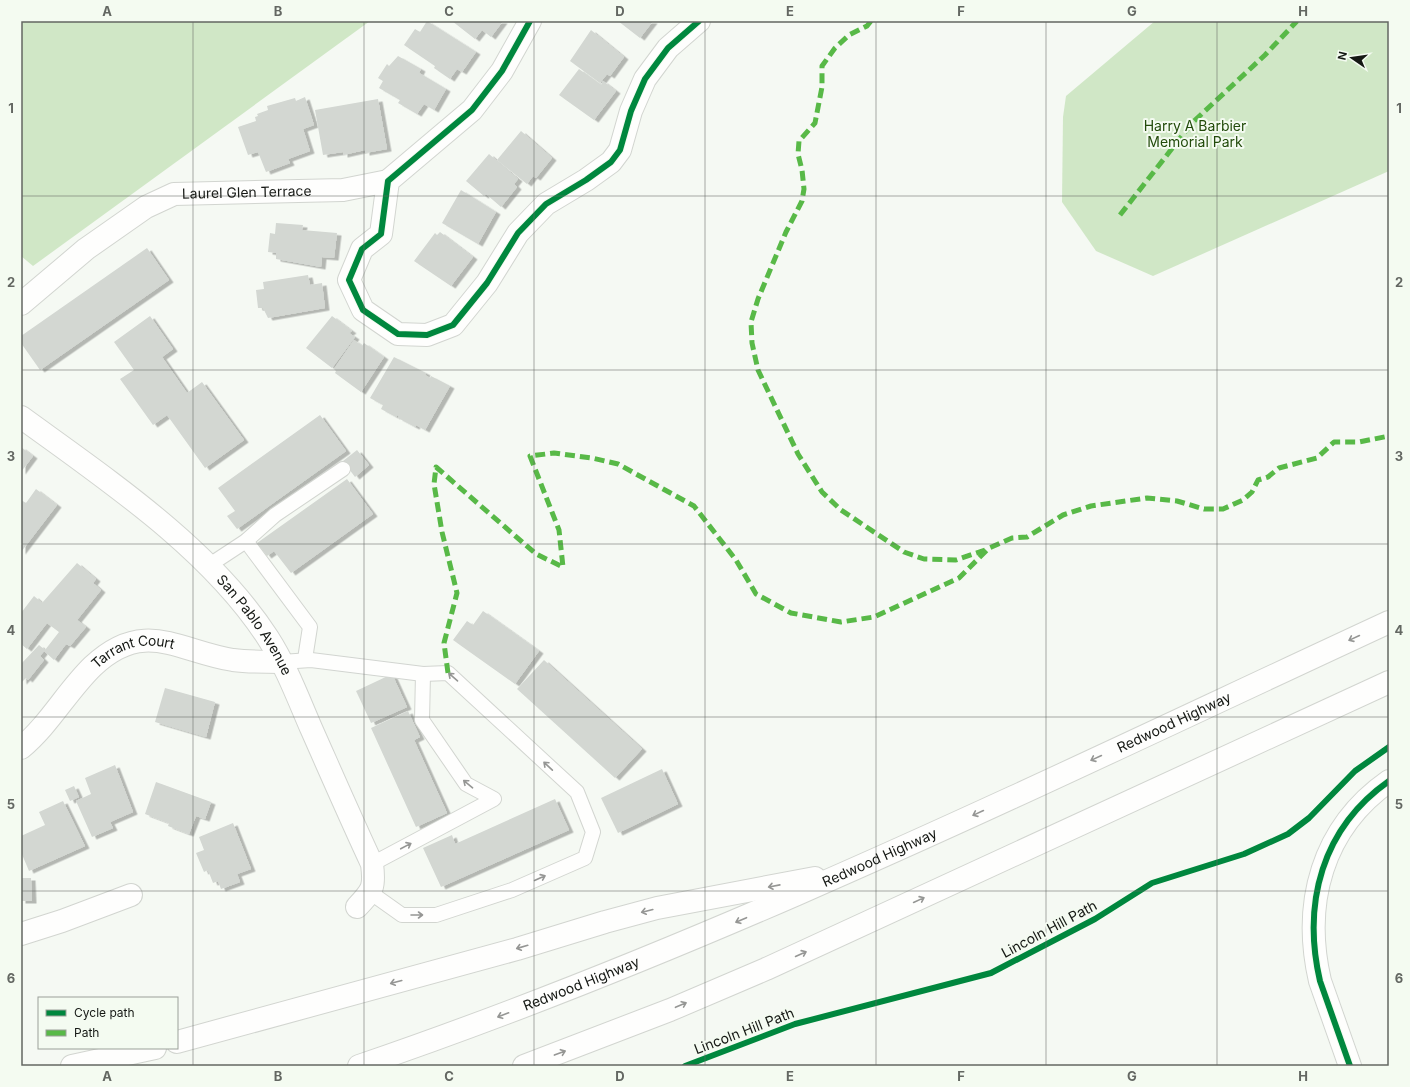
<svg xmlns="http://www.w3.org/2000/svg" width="1410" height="1087" font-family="Inter,sans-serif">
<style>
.green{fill:#d0e7c6}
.building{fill:#d3d7d2;filter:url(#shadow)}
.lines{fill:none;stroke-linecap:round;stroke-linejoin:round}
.lane-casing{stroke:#d2d5d0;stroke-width:16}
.street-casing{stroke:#d2d5d0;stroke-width:24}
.secondary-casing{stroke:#d2d5d0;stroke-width:24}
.highway-casing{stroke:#d2d5d0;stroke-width:24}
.lane{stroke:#fefefd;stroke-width:14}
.street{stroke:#fefefd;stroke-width:22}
.secondary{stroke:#fefefd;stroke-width:22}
.highway{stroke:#fefefd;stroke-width:22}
.quiet{stroke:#58b947;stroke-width:5;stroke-dasharray:10 5;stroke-linecap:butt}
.cycleway-casing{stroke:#f4fbf1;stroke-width:8}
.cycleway{stroke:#00873e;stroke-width:6}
.oneway{stroke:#959694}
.grid{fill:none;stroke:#636762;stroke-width:1;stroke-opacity:0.55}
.labels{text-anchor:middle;stroke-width:4;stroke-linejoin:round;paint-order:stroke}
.park-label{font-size:14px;fill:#224b0b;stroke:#f4fbf1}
.street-label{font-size:14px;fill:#151814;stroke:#f4fbf1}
.neatline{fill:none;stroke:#636762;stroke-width:1.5}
.grid-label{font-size:13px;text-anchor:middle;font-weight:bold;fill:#636762}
</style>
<defs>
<filter id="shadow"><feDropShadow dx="4.5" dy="2.5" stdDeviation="0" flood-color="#0004"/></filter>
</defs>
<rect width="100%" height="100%" fill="#f5f9f3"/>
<!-- green -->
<g class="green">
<path d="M21 21H370L33 266 21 256Z"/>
<path d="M1155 21H1389V171L1153 276 1096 251 1062 202 1063 117 1066 96Z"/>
</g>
<!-- building -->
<g class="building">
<path d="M427 21 476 52 462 72 457 69 450 79 434 68 435 66 404 45 415 29 420 32Z"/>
<path d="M452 21H503L491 37 482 30 475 39Z"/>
<path d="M618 21H653L640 38Z"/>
<path d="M591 30 624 57 610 76 607 74 600 83 570 61Z"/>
<path d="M398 56 421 69 419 73 446 89 434 110 424 104 417 114 398 103 400 100 379 88 383 81 378 78 387 64 389 66Z"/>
<path d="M579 69 601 85 603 81 616 91 594 120 559 95Z"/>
<path d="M305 97 314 125 303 129 310 151 288 159 290 163 266 172 258 152 248 155 238 127 256 121 255 117 258 116 257 114 268 110 267 106 295 98 296 101Z"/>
<path d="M378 99 387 149 365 153V150L343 155V152L323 155 315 110Z"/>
<path d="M521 131 552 158 536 178 533 176 527 184 497 160Z"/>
<path d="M489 154 518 179 514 184 517 187 501 207 486 194 484 196 466 181Z"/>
<path d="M461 190 496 212 478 244 442 223Z"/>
<path d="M276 223 303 225 302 230 337 233 334 258 322 257 321 267 276 259V253L268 252 270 233 275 234Z"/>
<path d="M440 232 473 257 451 286 414 261 435 233 437 235Z"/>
<path d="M147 248 169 280 40 370 21 343V336Z"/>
<path d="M308 275 310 285 322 283 325 308 268 318 263 308H258L256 290 264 289 263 282Z"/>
<path d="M150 316 173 349 162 357 187 393 202 382 244 440 205 468 167 415 153 425 120 379 134 370 114 342Z"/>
<path d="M332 316 352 331 349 333 355 337 332 368 306 348Z"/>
<path d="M354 340 362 346 364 343 384 357 361 392 335 373 336 371 334 369Z"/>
<path d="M394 357 426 373 425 375 430 378 431 376 450 386 425 430 416 425 415 427 398 418 399 416 397 415 396 417 381 409 383 405 370 398Z"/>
<path d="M320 415 346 451 237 529 227 516 235 511 218 488Z"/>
<path d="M21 447 33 456 21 472Z"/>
<path d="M357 450 369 465 355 477 343 461Z"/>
<path d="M347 479 373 514 291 573 274 551 267 556 257 543Z"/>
<path d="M36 489 57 505 21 552V500L26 503Z"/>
<path d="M77 563 96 579 93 583 101 590 77 620 86 627 70 646 66 644 54 660 44 651 40 656 44 660 28 680 26 678 22 682 21 664 39 645 45 650 59 632 47 623 27 649 21 644V613L34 596 42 603Z"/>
<path d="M483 611 539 651 515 684 453 640 467 621 473 625Z"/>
<path d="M544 660 642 749 615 778 517 689Z"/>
<path d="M392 674 407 707 371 723 356 691Z"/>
<path d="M165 688 215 702 206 737 155 722Z"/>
<path d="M408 711 420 737 414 740 447 813 416 827 371 728Z"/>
<path d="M115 765 133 812 110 822 113 828 92 837 76 801 91 794 85 778Z"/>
<path d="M662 769 678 804 618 833 601 798Z"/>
<path d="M156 782 211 802 205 819 196 816 189 834 168 826 169 823 145 814Z"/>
<path d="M74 786 79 797 70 801 65 790Z"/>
<path d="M555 799 569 830 441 887 423 848 452 835 455 844Z"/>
<path d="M63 801 85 846 29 871 21 852V836L45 825 39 812Z"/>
<path d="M233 823 251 869 237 874 240 882 221 889 218 881 213 883 208 870 204 872 196 853 204 850 199 837Z"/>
<path d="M21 878H31L32 901H21Z"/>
</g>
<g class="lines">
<!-- lane casing -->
<g class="lane-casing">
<g id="lane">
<path d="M246 541 310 627 305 659"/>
<path d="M208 566 246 541 275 515 343 469"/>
<path d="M281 662 311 660 423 674 448 673 577 792 593 832 585 858 512 890 436 915H402L371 893"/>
<path d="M372 864 494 799 466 784 422 720 423 674"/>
</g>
</g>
<!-- street casing -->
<g class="street-casing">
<g id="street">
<path d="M530 21 502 71 472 110 388 181 381 234 362 249 349 280 363 310 398 334 427 335 453 325 487 283 518 233 546 204 586 180 611 162 620 150 631 111 645 79 668 48 699 21"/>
<path id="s1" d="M21 304 86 249 146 207 174 194 343 190 388 181"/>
<path id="s2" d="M21 417C106 479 210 548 268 638 286 666 298 698 311 728 331 773 351 819 372 864 375 887 373 890 357 907"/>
<path id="s3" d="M21 748C49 725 67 691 93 666 144 618 178 651 233 660 249 662 265 662 281 662"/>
<path d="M21 934 62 921 131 895"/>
</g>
</g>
<!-- secondary casing -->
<g class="secondary-casing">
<path id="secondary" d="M1350 1066 1320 981C1302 903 1322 828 1389 781"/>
</g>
<!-- highway casing -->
<g class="highway-casing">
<g id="highway">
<path d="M177 1042 517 949 605 922 657 908 815 878"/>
<path d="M72 1066 155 1048"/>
<path id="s4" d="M359 1066C714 945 1050 779 1389 622"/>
<path d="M524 1066 670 1010 766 969 1389 682"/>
</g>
</g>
<!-- lane -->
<use href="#lane" class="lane"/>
<!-- street -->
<use href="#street" class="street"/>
<!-- secondary -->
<use href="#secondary" class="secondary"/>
<!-- highway -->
<use href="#highway" class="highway"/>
<!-- quiet -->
<g class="quiet">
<path d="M871 21 867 26 849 35 835 48 822 66V87L815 123 799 141 798 154 802 170 804 189 802 201 786 232 758 299 751 322 752 343 758 370 798 454 822 492 841 510 904 552 924 559 956 560 985 550"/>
<path d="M1120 215 1192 123 1265 55 1297 21"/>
<path d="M448 673 444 643 457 593 442 532 434 484 436 467 536 554 563 567 559 530 530 456 554 453 592 458 618 464 694 506 736 560 756 594 791 613 841 622 874 617 959 578 989 548 1012 538 1027 537 1063 515 1091 506 1147 498 1177 501 1204 509H1223L1243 500 1252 492 1258 480 1268 477 1279 468 1317 458 1334 442H1359L1389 436"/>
</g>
<!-- cycleway casing -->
<g class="cycleway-casing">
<g id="cycleway">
<path d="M530 21 502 71 472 110 388 181 381 234 362 249 349 280 363 310 398 334 427 335 453 325 487 283 518 233 546 204 586 180 611 162 620 150 631 111 645 79 668 48 699 21"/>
<path d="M685 1066 795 1024 991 973 1095 919 1152 883 1244 854 1288 834 1309 818 1355 771 1389 747"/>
<path d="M1350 1066 1320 981C1302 903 1322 828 1389 781"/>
</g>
</g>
<!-- cycleway -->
<use href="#cycleway" class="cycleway"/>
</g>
<!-- one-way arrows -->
<defs><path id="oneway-shaft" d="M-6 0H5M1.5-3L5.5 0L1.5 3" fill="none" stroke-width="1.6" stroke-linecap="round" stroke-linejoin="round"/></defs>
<g class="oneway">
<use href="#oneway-shaft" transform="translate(1354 638) rotate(155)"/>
<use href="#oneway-shaft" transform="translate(453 677) rotate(-139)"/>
<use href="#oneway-shaft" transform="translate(1096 758) rotate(155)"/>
<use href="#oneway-shaft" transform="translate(548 766) rotate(-137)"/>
<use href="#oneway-shaft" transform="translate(468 784) rotate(-140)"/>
<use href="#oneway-shaft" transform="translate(978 813) rotate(155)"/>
<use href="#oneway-shaft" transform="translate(406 846) rotate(-28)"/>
<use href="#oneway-shaft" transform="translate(540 878) rotate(-24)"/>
<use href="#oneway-shaft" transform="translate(774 886) rotate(169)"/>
<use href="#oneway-shaft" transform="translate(919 900) rotate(-25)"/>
<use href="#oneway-shaft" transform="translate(647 911) rotate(166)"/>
<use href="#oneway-shaft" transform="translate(417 915)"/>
<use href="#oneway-shaft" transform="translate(741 920) rotate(157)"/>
<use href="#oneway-shaft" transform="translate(522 947) rotate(164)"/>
<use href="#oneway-shaft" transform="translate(801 954) rotate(-24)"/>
<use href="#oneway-shaft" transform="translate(396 982) rotate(165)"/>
<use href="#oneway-shaft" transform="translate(681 1005) rotate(-23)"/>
<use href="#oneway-shaft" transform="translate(503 1015) rotate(159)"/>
<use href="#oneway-shaft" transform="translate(560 1053) rotate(-20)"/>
</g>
<!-- grid -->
<path class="grid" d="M193 21V1066M364 21V1066M534 21V1066M705 21V1066M876 21V1066M1046 21V1066M1217 21V1066M21 196H1389M21 370H1389M21 544H1389M21 717H1389M21 891H1389"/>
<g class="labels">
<!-- park labels -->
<g class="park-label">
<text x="1195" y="131">Harry A Barbier<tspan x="1195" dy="16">Memorial Park</tspan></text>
</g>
<!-- street labels -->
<g class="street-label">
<text dy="5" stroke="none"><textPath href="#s1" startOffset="262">Laurel Glen Terrace</textPath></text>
<text dy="5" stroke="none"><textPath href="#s2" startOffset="315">San Pablo Avenue</textPath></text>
<text dy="5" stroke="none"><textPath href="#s3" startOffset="154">Tarrant Court</textPath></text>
<text dy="5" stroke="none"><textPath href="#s4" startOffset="885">Redwood Highway</textPath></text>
<text dy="5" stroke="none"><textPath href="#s4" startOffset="561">Redwood Highway</textPath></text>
<text transform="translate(1049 929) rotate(-28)" y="5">Lincoln Hill Path</text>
<text dy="5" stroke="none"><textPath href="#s4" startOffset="237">Redwood Highway</textPath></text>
<text transform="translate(744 1031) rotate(-21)" y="5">Lincoln Hill Path</text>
</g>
</g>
<!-- border -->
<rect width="1410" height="1087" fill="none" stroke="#f4fbf1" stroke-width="44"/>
<!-- legend -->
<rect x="38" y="997" width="140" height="52" fill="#f4fbf1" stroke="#9ba099"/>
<rect x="46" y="1010" width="20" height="6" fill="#00873e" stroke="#9ba099"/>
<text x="74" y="1017" font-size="12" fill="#151814">Cycle path</text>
<rect x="46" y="1030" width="20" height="6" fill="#58b947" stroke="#9ba099"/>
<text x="74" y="1037" font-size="12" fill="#151814">Path</text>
<!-- north arrow -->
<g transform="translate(1352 58) rotate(283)" stroke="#f4fbf1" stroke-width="3" paint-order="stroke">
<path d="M0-3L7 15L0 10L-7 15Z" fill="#151814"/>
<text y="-6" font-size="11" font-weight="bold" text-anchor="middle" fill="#151814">N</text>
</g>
<rect x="22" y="22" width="1366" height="1043" class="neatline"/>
<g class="grid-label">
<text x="107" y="16">A</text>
<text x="278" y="16">B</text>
<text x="449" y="16">C</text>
<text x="620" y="16">D</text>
<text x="790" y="16">E</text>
<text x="961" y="16">F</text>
<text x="1132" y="16">G</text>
<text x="1303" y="16">H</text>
<text x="11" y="113">1</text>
<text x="1399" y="113">1</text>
<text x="11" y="287">2</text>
<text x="1399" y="287">2</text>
<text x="11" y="461">3</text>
<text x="1399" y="461">3</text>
<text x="11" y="635">4</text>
<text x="1399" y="635">4</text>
<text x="11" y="809">5</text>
<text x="1399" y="809">5</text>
<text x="11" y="983">6</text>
<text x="1399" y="983">6</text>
<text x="107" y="1081">A</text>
<text x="278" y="1081">B</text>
<text x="449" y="1081">C</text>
<text x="620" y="1081">D</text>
<text x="790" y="1081">E</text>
<text x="961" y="1081">F</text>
<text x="1132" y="1081">G</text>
<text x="1303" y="1081">H</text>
</g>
</svg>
